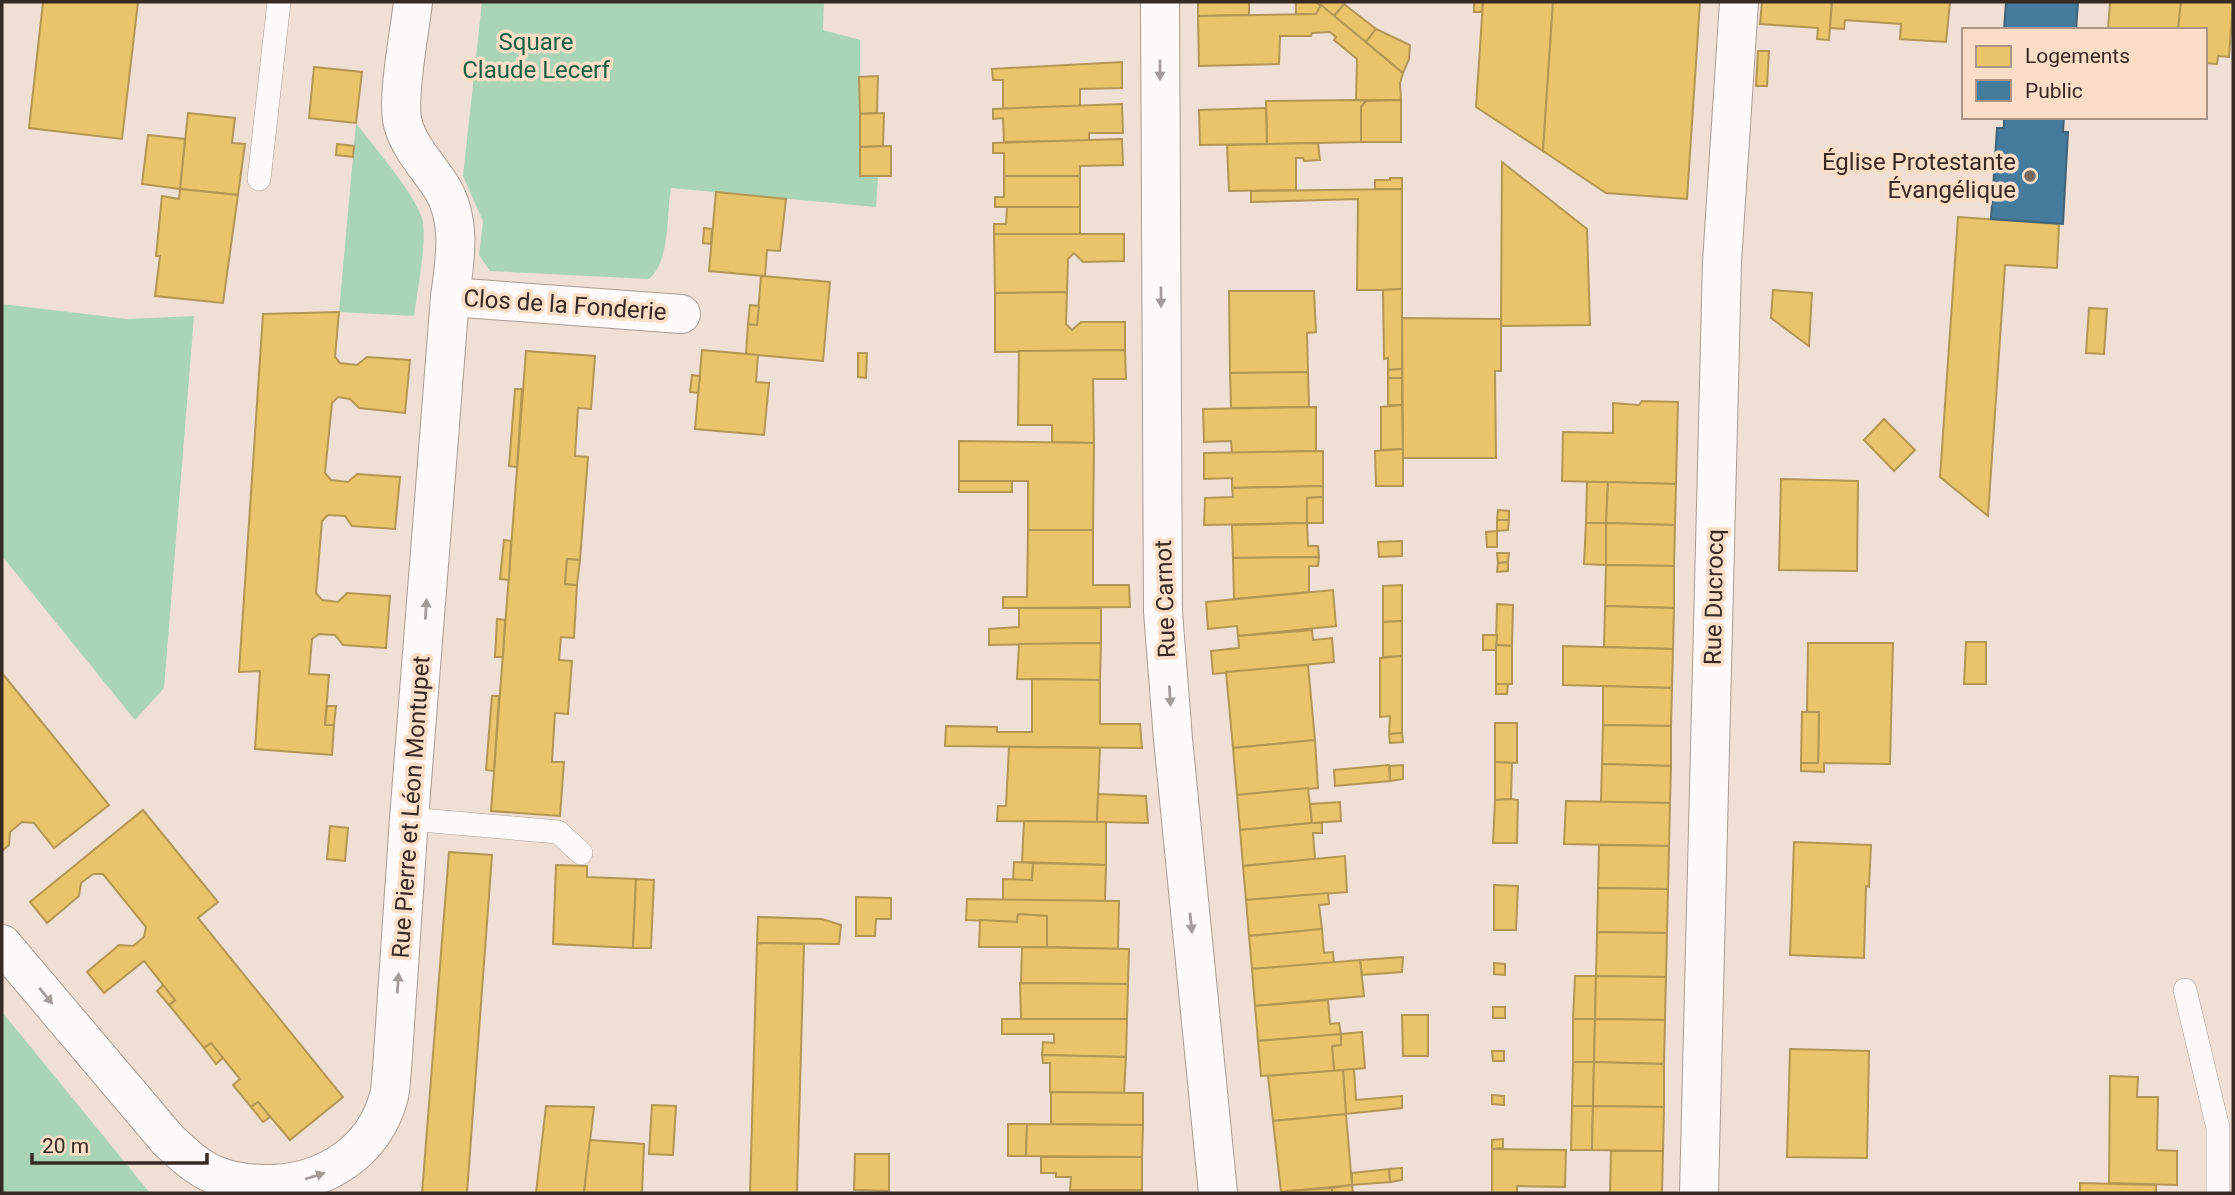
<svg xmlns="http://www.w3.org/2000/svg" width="2235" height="1195" font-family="Roboto,sans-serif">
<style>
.green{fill:#a9d5b6}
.homes{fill:#e9c46a;stroke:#b39654;stroke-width:2}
.public{fill:#457b9d;stroke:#406378;stroke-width:2}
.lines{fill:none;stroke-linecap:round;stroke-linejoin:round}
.lane-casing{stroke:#aa9c94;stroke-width:24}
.street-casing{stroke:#aa9c94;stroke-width:40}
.lane{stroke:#fdfaf9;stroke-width:23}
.street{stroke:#fdfaf9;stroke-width:38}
.oneway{fill:#a39c98}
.poi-dot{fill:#776960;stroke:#fcddc8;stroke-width:2.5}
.labels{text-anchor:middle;stroke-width:7;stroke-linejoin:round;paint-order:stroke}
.park-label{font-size:24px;fill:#186041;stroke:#fcddc8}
.poi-label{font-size:24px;fill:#362a22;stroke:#fcddc8;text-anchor:end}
.street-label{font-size:24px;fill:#362a22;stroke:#fcddc8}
</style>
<rect width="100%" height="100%" fill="#f0dfd4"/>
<!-- green -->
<g class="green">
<path d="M482 2H824L823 30 860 40V176L878 177 876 207 671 188C666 215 671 260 649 279L490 271 479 255 483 221 463 176Z"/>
<path d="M356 123C374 147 413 191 422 218 428 238 417 292 414 316L339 312Z"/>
<path d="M2 304 127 319 194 316 164 688 135 720 2 556Z"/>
<path d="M2 1012 150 1193H2Z"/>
</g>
<!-- homes -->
<g class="homes">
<path d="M43 2H138L122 139 29 128Z"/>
<path d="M1198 2H1249V15L1198 16Z"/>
<path d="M1296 2H1316L1321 6 1316 14H1296Z"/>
<path d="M1316 2H1343L1344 4 1334 16Z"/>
<path d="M1474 2H1483L1482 12H1474Z"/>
<path d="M1483 2H1553L1543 151 1476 107Z"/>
<path d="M1553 2H1700L1687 199 1606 193 1543 151Z"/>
<path d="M1762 2H1832L1829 40 1817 39 1818 28 1760 24Z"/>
<path d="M1832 2H1950L1946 42 1900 39 1901 24 1845 20 1844 29 1830 28Z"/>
<path d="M2110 2H2181L2178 30H2108Z"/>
<path d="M2181 2H2233L2229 57 2218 56 2217 64 2205 63V30H2178Z"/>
<path d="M1344 4 1376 29 1366 42 1334 16Z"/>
<path d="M1321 5 1403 73 1400 83 1401 100H1356L1357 59 1334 40 1336 37 1330 32 1312 33 1311 36H1280L1279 64 1199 66 1198 16 1316 14Z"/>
<path d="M1376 29 1410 45 1409 59 1403 73 1366 42Z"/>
<path d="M1758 51H1769L1767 86H1756Z"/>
<path d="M1122 62V88L1080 89V106L1003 109V80H993L992 69Z"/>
<path d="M314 67 362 72 356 123 309 118Z"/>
<path d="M878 76 877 113 860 114 859 77Z"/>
<path d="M1356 100 1366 101 1361 107V142L1267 144 1266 101Z"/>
<path d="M1401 100V142H1361V107L1366 101Z"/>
<path d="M1122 104 1123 133H1089V141L1004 142 1003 118 993 119V109Z"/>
<path d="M1266 108 1267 144 1200 145 1199 110Z"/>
<path d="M188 113 235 118 232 143 245 144 238 195 180 189Z"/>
<path d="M884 113 883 146 860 147V114Z"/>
<path d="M148 135 185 139 180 189 142 184Z"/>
<path d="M1122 139 1123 165 1080 166V176H1004V153H993V143Z"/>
<path d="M1318 143 1320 160 1304 161 1303 158H1296V190L1229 191 1227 145Z"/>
<path d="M337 144 354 146 353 157 336 155Z"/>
<path d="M891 146V176H860V147Z"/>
<path d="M1502 162 1587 229 1590 325 1501 326Z"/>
<path d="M1004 176H1080V207H995V197H1004Z"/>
<path d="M1390 178H1402V189H1375V180H1390Z"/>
<path d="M180 189 238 195 223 303 155 296 160 256H156L162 196 179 199Z"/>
<path d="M1402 189V289L1383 290H1357L1358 199 1251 202V191Z"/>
<path d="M716 192 786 199 780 251 767 250 765 276 709 271Z"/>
<path d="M1007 207H1080V234H994V224H1006Z"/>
<path d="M1958 217 2059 224 2057 268 2005 265 1988 516 1940 477Z"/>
<path d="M704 228 712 229 711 244 703 243Z"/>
<path d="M994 234H1124V261L1083 262 1074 253 1068 259 1067 292 995 293Z"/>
<path d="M761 276 830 282 823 361 746 354 748 324 757 325Z"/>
<path d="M1402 289V369L1388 370V358L1384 359 1383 290Z"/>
<path d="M1773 290 1812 293 1809 346 1771 318Z"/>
<path d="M1229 291H1314L1316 332 1307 333 1308 372 1230 373Z"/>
<path d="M1067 292 1066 324 1072 330 1081 322H1125V350L995 352V293Z"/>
<path d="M750 305 759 306 757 325 748 324Z"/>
<path d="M2089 308 2107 309 2104 354 2086 353Z"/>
<path d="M339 312 335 357 340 363 357 365 367 357 410 360 405 413 359 408 350 399 338 397 332 403 325 473 331 480 348 482 357 474 400 477 395 529 352 526 345 516 328 515 322 521 316 593 322 600 338 602 347 593 390 596 386 648 343 645 335 635 319 634 312 639 309 674 329 675 325 725H334L332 755 255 749 260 671 239 672 263 314Z"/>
<path d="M1402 318 1501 319V371H1495L1496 458H1403Z"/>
<path d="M702 350 758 355 756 382 769 383 764 435 695 429Z"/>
<path d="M1125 350 1126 379H1093L1094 443 1052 442V425H1018L1019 351Z"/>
<path d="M526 351 595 356 591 409 578 408 575 456 588 457 580 560 567 559 565 584 577 585 574 638 561 637 559 660 572 661 568 714 555 713 552 762H564L560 816 491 811Z"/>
<path d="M858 353H867L866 378 858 377Z"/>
<path d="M1402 369V378H1388V370Z"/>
<path d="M1308 372 1309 407 1231 408 1230 373Z"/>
<path d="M692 375 700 376 698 393 690 392Z"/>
<rect x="1388" y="378" width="14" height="27"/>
<path d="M515 389H522L517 467 509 466Z"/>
<path d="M1642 401 1678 402 1676 484 1562 481 1563 432 1613 433V403L1639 405Z"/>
<path d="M1402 405 1403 449 1381 450V407Z"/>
<path d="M1316 407V451L1232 453 1231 441 1204 442 1203 409Z"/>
<path d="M1884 419 1915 450 1894 471 1864 440Z"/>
<path d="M959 441 1094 443 1093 530H1028V481H959Z"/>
<path d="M1403 449V486H1376L1375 451Z"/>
<path d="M1323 451V486L1232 488V478L1204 479V453Z"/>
<path d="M1781 479 1858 481 1857 571 1779 570Z"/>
<rect x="959" y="481" width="53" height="11"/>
<path d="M1587 482H1608L1606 523H1586Z"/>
<path d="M1608 482 1676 484 1675 525 1606 523Z"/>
<path d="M1323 486V497L1307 498V523L1204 525 1205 498 1233 497 1232 488Z"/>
<path d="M1323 497V523H1307V498Z"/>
<path d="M1498 510 1509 511V520H1497Z"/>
<path d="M1497 520H1509L1508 530 1497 531Z"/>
<path d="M1307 523 1308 546H1318L1319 557 1233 558 1232 525Z"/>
<path d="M1586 523H1606V565L1584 564Z"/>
<path d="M1606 523 1675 525 1674 566 1606 565Z"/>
<path d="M1028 530H1093V585H1129L1130 607 1003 608V597H1027Z"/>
<path d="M1497 531V547H1487L1486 532Z"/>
<path d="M504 540 511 541 509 580 500 579Z"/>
<path d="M1402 541V556L1379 557 1378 542Z"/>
<path d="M1497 553H1509L1508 562 1498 563Z"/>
<path d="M1319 557 1318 566H1309V592L1234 599 1233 558Z"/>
<path d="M567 559 580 560 577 585 565 584Z"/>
<path d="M1508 562V571L1497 572 1498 563Z"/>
<path d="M1606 565 1674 566V608L1605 606Z"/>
<path d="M1402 585V621L1383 622V586Z"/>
<path d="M1333 590 1336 626 1238 636 1237 626 1208 629 1206 602Z"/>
<path d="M1497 604 1513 605 1512 646 1496 645Z"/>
<path d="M1605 606 1674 608 1673 649 1604 647Z"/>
<path d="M1019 608H1101V643L989 645V629L1019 627Z"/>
<path d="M497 619 505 620 503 657H495Z"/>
<path d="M1402 621V656L1383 657V622Z"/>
<path d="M1312 630 1313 640 1332 638 1334 662 1213 674 1211 651 1239 648 1238 636Z"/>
<path d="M1483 635H1497L1496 650H1483Z"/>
<path d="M1966 642H1986V684H1964Z"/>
<path d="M1101 643 1100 680 1017 679 1019 644Z"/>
<path d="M1808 643H1893L1890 764 1824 763V772L1801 771V763H1818L1819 712H1807Z"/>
<path d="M1496 645 1512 646V684H1496Z"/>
<path d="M1563 646 1673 649 1672 688 1563 685Z"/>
<path d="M1402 656V733L1389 734 1390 716 1380 717V658Z"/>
<path d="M1308 665 1315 740 1233 748 1226 672Z"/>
<path d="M2 673 109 805 54 848 34 823 22 822 10 832 9 845 2 851Z"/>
<path d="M1032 679 1100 680V724H1140L1142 748 945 746 946 726 997 727V732H1032Z"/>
<path d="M1496 684H1508L1507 694H1496Z"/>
<path d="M1603 686 1672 688 1671 726 1603 725Z"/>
<path d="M492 696H499L494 771 486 770Z"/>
<path d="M327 706H336L334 725H325Z"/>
<path d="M1802 712H1819L1818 763H1801Z"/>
<path d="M1495 723H1517V763L1495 762Z"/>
<path d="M1603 725 1671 726V766L1602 764Z"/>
<path d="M1402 733 1403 742 1390 743 1389 734Z"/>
<path d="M1315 740 1318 788 1237 795 1233 748Z"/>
<path d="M1009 747 1100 748 1097 822 997 821 998 806H1006Z"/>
<path d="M1495 762 1512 763 1511 799 1495 800Z"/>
<path d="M1602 764 1671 766 1670 803 1601 802Z"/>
<path d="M1389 765 1390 781 1335 786 1334 770Z"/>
<path d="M1403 765V779L1390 781V766Z"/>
<path d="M1308 788 1312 823 1240 830 1237 795Z"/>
<path d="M1098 794 1146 796 1148 823 1097 822Z"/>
<path d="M1511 799 1518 800 1517 843H1493L1495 800Z"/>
<path d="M1566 801 1670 803 1669 846 1564 844Z"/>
<path d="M1340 802 1341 821 1312 823 1310 804Z"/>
<path d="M143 810 218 902 198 918 343 1097 290 1140 258 1102 251 1107 233 1085 240 1079 211 1043 204 1048 169 1005 175 1000 144 961 104 993 87 972 119 945 133 946 144 937 146 927 103 874H93L81 883 79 896 47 923 30 902Z"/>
<path d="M1024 821 1106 822V865L1022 862Z"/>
<path d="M1312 823H1322V833H1313L1315 859 1243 866 1240 830Z"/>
<path d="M330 826 348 828 345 861 327 859Z"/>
<path d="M1794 842 1871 845 1869 887 1866 886 1864 958 1790 955Z"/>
<path d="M1599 845 1669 846 1668 889 1598 888Z"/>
<path d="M449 852 492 855 467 1193H422Z"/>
<path d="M1345 856 1347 892 1246 900 1243 866Z"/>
<path d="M1014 862 1033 863 1032 880H1013Z"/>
<path d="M1033 863 1106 865 1105 901 1003 900V879L1032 880Z"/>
<path d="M556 865 587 866V877L636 879 633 948 553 944Z"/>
<path d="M636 879 654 880 651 948H633Z"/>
<path d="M1494 885 1518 886 1516 930H1494Z"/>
<path d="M1598 888 1668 889 1667 933 1597 932Z"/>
<path d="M1328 893 1329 904 1319 905 1322 929 1249 936 1246 900Z"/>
<path d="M856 897 891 898V919H876L875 936H856Z"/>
<path d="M967 899 1119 901 1118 949 1047 947V916L1018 914 1017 922 966 920Z"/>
<path d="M1018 914 1047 916V947H979L980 920 1017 922Z"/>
<path d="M758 917 822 919 841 925 839 944 757 943Z"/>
<path d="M1322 929 1324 953 1333 952 1334 963 1252 969 1249 936Z"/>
<path d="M1597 932 1667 933 1666 977 1596 976Z"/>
<path d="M757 943 804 944 797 1193H750Z"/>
<path d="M1022 947 1129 949 1128 984 1021 983Z"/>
<path d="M1403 957 1402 972 1362 975 1360 960Z"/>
<path d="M1360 960 1364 996 1255 1006 1252 969Z"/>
<path d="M1494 963 1505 964V975L1494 974Z"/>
<path d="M1575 976H1596L1595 1019H1573Z"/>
<path d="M1596 976 1666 977 1665 1020 1595 1019Z"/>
<path d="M1020 983 1128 984 1127 1019H1021Z"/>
<path d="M163 985 175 1000 169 1005 157 991Z"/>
<path d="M1328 1000 1330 1024 1339 1023 1341 1034 1258 1041 1255 1006Z"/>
<rect x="1493" y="1007" width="12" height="11"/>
<path d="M1402 1015H1428V1056H1403Z"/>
<path d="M1002 1019H1127L1126 1057 1042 1055 1043 1042 1054 1043V1034H1002Z"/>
<path d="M1573 1019H1595L1594 1062H1573Z"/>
<path d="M1595 1019 1665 1020 1664 1064 1594 1062Z"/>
<path d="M1362 1032 1365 1068 1334 1071 1332 1046 1341 1045V1034Z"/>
<path d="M1341 1034V1045L1332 1046 1334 1071 1261 1076 1258 1041Z"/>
<path d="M211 1043 223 1058 216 1064 204 1048Z"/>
<path d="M1790 1049 1869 1051 1867 1158 1787 1157Z"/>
<path d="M1492 1051H1504V1061H1493Z"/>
<path d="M1042 1055 1126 1057 1124 1093 1050 1092V1063H1043Z"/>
<path d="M1573 1062H1594L1593 1106H1572Z"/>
<path d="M1594 1062 1664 1064V1107L1593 1106Z"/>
<path d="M1354 1069 1356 1100 1402 1096V1108L1346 1114 1343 1070Z"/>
<path d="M1343 1070 1346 1114 1273 1121 1268 1076Z"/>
<path d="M2110 1076 2138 1077 2137 1097H2158L2157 1150 2177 1151V1185L2109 1183Z"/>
<path d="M1051 1092 1143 1093V1125L1051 1124Z"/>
<path d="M1492 1095 1504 1096V1105L1492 1104Z"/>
<path d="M258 1102 270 1117 263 1122 251 1107Z"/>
<path d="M652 1105 676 1106 673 1155 649 1154Z"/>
<path d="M546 1106 594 1107 584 1193H536Z"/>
<path d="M1572 1106H1593L1592 1150H1571Z"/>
<path d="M1593 1106 1664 1107 1663 1151 1592 1150Z"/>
<path d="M1346 1114 1352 1185 1281 1192 1273 1121Z"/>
<path d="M1008 1124H1027L1026 1156H1008Z"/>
<path d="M1027 1124 1143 1125 1142 1157 1026 1156Z"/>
<path d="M1503 1139V1148L1492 1149V1140Z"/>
<path d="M590 1140 644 1144 642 1193H584Z"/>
<path d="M1492 1149 1566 1150 1565 1187 1517 1186V1193H1492Z"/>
<path d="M1611 1151H1663L1662 1193H1610Z"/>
<path d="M855 1154H889V1191L854 1190Z"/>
<path d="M1041 1157H1142V1190H1070L1071 1177H1056V1173H1041Z"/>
<path d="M1402 1168V1180L1390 1182 1389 1169Z"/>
<path d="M1389 1169 1390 1182 1352 1185V1173Z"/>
<path d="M2080 1183 2156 1185V1193H2080Z"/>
<path d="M1352 1185 1353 1193H1332V1188Z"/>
<path d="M1332 1188V1193H1288V1191Z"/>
<rect x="1070" y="1190" width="72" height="3"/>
</g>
<!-- public -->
<g class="public">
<path d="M2006 2H2078L2076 30H2004Z"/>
<path d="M2004 117H2064L2063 132H2068L2063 224 1991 219 1997 128H2004Z"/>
</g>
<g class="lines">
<!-- lane casing -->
<g class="lane-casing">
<g id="lane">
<path d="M259 179 279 2"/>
<path d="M409 819 558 832 581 853"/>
<path d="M2185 990 2218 1128V1193"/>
</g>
</g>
<!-- street casing -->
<g class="street-casing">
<g id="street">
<path d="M1160 2 1163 612 1173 739 1218 1193"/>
<path d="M450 297 681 314"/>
<path d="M2 944 168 1140C182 1153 196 1167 215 1175 231 1182 250 1184 267 1184 323 1184 374 1153 389 1096 391 1088 391 1078 392 1069L409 819 450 297C455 260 462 221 442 188 428 166 410 149 403 124 396 99 410 31 413 2"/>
<path d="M1699 1193 1722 262 1739 2"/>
</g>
</g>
<!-- lane -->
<use href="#lane" class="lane"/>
<!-- street -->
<use href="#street" class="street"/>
</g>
<!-- one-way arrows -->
<defs><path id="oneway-solid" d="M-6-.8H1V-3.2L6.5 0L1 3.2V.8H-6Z" transform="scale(1.75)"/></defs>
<g class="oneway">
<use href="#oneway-solid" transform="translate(1160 70) rotate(90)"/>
<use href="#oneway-solid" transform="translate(1161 297) rotate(90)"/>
<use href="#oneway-solid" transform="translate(426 609) rotate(-86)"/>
<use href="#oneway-solid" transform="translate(1170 696) rotate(86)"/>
<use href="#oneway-solid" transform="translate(1191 923) rotate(84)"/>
<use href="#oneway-solid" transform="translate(398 983) rotate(-86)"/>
<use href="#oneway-solid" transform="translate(46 996) rotate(50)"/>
<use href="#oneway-solid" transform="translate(315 1176) rotate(-18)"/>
</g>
<!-- markers -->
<circle class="poi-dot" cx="2030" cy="176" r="7"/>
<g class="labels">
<!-- park labels -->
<g class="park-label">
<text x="536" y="50">Square<tspan x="536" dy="28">Claude Lecerf</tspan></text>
</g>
<!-- poi labels -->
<g class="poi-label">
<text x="2016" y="170">Église Protestante<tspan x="2016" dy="28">Évangélique</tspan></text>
</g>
<!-- street labels -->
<g class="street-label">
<text transform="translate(565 305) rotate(4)" y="8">Clos de la Fonderie</text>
<text transform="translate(1714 597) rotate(-89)" y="8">Rue Ducrocq</text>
<text transform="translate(1165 599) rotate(-92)" y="8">Rue Carnot</text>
<text transform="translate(411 807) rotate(-86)" y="8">Rue Pierre et Léon Montupet</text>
</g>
</g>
<!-- border -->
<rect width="2235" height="1195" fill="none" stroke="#362a22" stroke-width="7"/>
<!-- legend -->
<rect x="1962" y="28" width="245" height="91" fill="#fcddc8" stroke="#ad9586" stroke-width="2"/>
<rect x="1976" y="46" width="35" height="21" fill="#e9c46a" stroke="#ad9586" stroke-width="2"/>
<text x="2025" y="63" font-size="21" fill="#362a22">Logements</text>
<rect x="1976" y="80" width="35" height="21" fill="#457b9d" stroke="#ad9586" stroke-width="2"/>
<text x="2025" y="98" font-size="21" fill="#362a22">Public</text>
<!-- scale -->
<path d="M32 1153v10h175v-10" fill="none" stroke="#362a22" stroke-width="3.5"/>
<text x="42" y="1153" font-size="21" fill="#362a22" stroke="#fcddc8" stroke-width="5" paint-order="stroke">20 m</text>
</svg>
